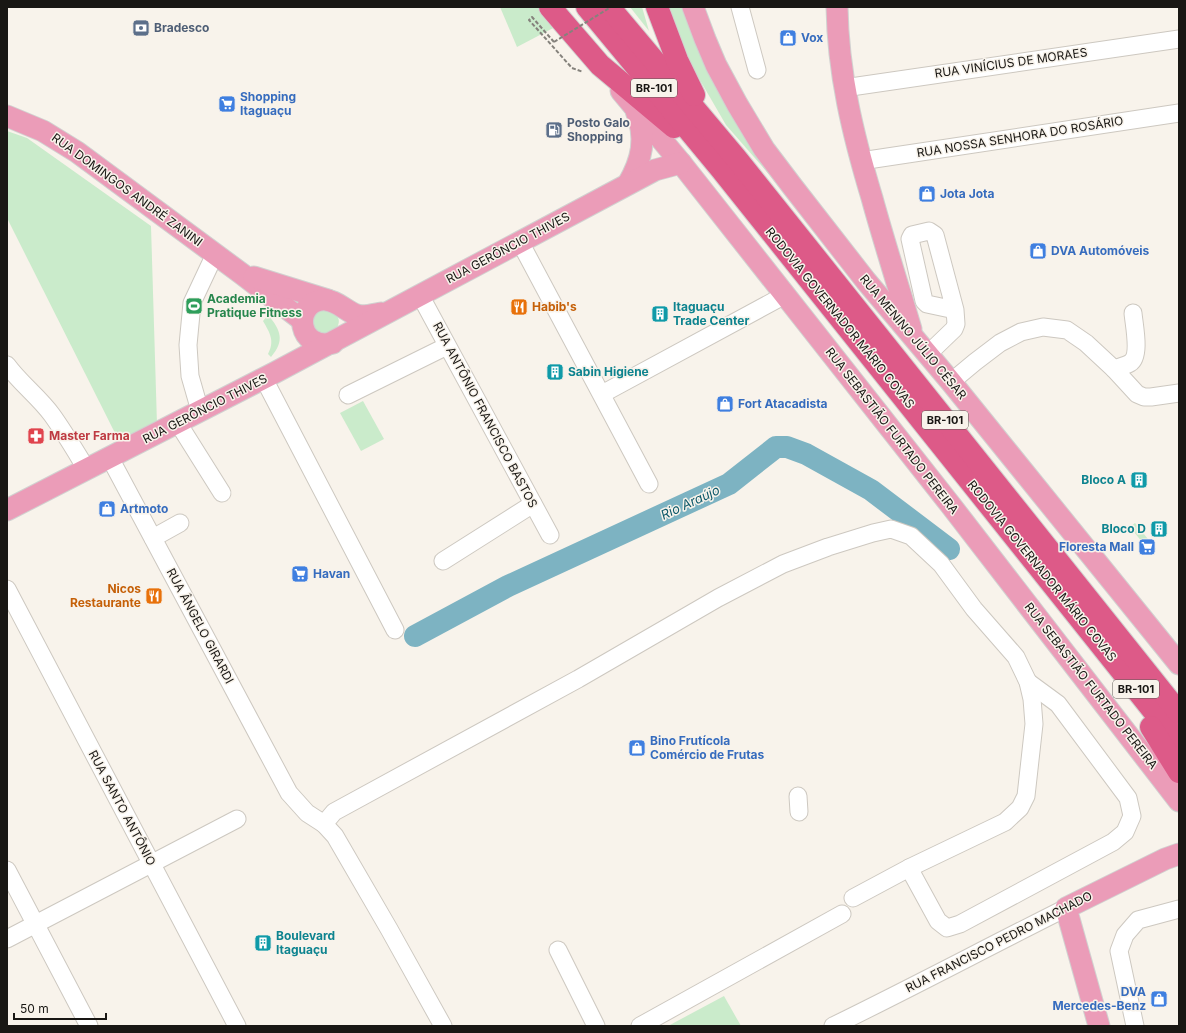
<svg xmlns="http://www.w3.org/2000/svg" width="1186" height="1033" font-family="Inter,sans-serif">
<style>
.green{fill:#caebcb}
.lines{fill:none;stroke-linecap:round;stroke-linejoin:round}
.river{stroke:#7db3c2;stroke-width:22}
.minor-casing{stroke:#cdc8c0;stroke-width:19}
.major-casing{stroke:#d1d1d0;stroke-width:23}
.highway-casing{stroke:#d1d1d0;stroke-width:24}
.path{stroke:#85827c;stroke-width:2;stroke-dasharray:4 2;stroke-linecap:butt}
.minor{stroke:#fff;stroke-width:17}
.major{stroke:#eb9cb8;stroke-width:21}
.highway{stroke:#dd5a88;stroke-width:22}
.path-bridge{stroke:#85827c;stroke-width:2;stroke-dasharray:4 2;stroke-linecap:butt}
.labels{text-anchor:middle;stroke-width:3;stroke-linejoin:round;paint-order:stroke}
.shield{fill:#f8f3eb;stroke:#5c5954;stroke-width:1}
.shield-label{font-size:11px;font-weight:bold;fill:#191714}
.service-label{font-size:12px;font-weight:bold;fill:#4e5e75;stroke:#f8f3eb;text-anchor:start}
.shop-label{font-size:12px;font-weight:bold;fill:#366cbe;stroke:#f8f3eb;text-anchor:start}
.street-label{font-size:12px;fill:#191714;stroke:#f8f3eb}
.leisure-label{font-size:12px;font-weight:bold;fill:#27864d;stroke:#f8f3eb;text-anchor:start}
.food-label{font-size:12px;font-weight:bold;fill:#c56008;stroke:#f8f3eb;text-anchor:start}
.culture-label{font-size:12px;font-weight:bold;fill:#0d838f;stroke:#f8f3eb;text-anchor:start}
.health-label{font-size:12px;font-weight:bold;fill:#be3a42;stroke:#f8f3eb;text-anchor:start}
.water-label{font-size:13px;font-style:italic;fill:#0d596a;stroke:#f8f3eb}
</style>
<rect width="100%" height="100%" fill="#f8f3eb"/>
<!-- green -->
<g class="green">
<path d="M500 7H541L557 26 517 47Z"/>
<path d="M630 7H642L649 31Z"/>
<path d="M667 7H686L788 196 726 125 686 56Z"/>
<path d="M7 131 27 138 151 226 157 424 120 443 7 218Z"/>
<path d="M323 308C339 315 345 320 331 335L315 333 311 316Z"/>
<path d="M268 315C281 330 285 341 271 357L268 354C275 341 270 333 263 321Z"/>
<path d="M363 401 384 439 361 451 340 413Z"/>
<path d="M1135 523 1156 549 1151 553 1130 527Z"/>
<path d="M724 996 741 1026H668Z"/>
</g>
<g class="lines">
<!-- river -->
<path class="river" d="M415 636 508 586 729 484 776 447H787L806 454 871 490 949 549"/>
<!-- minor casing -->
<g class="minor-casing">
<g id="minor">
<path d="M740 7 757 70"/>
<path d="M844 88 1179 39"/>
<path d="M861 161 1179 113"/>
<path d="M520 242 649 484"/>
<path d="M420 295 550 535"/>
<path d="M928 354 954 329 956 324 955 310 935 235 929 231 912 235 910 239 924 301 927 304 955 310"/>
<path d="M7 365C20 383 39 397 52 415 65 433 76 452 87 470"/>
<path d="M1114 369C1119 367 1125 366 1130 363 1141 356 1134 325 1133 313"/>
<path d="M264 379 395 630"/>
<path d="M951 382 975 362 1000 343 1021 332 1043 327 1067 330 1086 343 1114 369 1137 394 1144 397H1151L1179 393"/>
<path d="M602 394 785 295"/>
<path d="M348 395 447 346"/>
<path d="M200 411 190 376 188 345 192 303 215 254"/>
<path d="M178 423 222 493"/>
<path d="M110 458 289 793 307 813 324 824"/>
<path d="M153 538 180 523"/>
<path d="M443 561 533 504"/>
<path d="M7 589 237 1026"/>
<path d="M798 796 799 812"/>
<path d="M909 868 938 921 947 928 960 924 1113 842 1125 832 1132 816 1128 798 1058 704 1028 682"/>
<path d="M7 870 89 1026"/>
<path d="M7 939 237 819"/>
<path d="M558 950 596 1026"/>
<path d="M443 1026 389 929 335 836 324 824 334 812 578 679 718 598 783 564 828 547 873 533 891 529 911 536 941 564 974 609 1016 657 1028 682 1032 699 1034 724 1026 796 1020 808 1005 822 909 868 853 898"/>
<path d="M640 1026 842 914"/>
<path d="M833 1026C911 988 988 947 1066 908"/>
<path d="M1135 1026 1119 951 1125 935 1138 920 1179 909"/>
</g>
</g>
<!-- major casing -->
<g class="major-casing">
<g id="major">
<path d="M693 7 705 39 716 65 737 104 764 149 792 186 866 281 951 382 1179 664"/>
<path d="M837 7C838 73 853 135 872 198 884 242 898 285 911 329"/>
<path d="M621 91 681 163 949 503 1179 801"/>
<path d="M7 116 43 131 77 152 242 274 302 320"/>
<path d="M628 184C642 160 647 138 636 111"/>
<path d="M254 277 328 300"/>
<path d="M333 343C298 351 292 305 321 300 335 298 345 311 357 315 363 317 375 314 381 313"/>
<path d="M7 510 274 373 655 170 681 163"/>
<path d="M1099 1026 1066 908 1165 859 1179 854"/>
</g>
</g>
<!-- highway casing -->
<g class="highway-casing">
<g id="highway">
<path d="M550 7 600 65 674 127"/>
<path d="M587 7 721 169 1179 743"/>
<path d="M609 7 736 158 1179 713"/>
<path d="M657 7 677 60 694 95"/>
<path d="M1151 727 1179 772"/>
</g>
</g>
<!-- path -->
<path class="path" d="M554 42 532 17 529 20 572 68 583 72"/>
<!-- minor -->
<use href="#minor" class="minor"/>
<!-- major -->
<use href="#major" class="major"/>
<!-- highway -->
<use href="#highway" class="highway"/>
<!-- path-bridge -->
<path class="path-bridge" d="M554 42 611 7"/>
</g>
<!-- icons -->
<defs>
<g id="bank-square" transform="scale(0.9)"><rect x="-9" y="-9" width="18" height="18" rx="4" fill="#5c6f8a" stroke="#f8f3eb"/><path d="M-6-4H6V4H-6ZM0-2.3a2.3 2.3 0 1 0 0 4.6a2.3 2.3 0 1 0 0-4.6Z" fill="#fff"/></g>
<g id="shop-square" transform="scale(0.9)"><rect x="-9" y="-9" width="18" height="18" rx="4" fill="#3f7fe0" stroke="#f8f3eb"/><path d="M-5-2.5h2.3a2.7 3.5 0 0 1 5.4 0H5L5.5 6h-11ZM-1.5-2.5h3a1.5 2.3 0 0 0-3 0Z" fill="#fff"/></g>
<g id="supermarket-square" transform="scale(0.9)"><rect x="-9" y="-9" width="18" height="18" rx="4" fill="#3f7fe0" stroke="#f8f3eb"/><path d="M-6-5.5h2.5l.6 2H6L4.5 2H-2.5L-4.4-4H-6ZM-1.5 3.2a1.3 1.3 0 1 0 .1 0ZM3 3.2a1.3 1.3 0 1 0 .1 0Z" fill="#fff"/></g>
<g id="fuel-square" transform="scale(0.9)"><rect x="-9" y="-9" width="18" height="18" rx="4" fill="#5c6f8a" stroke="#f8f3eb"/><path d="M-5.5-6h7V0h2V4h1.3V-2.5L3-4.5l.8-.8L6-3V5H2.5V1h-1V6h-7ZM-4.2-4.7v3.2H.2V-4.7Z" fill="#fff"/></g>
<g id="stadium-square" transform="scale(0.9)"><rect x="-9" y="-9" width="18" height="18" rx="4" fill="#2e9e5b" stroke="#f8f3eb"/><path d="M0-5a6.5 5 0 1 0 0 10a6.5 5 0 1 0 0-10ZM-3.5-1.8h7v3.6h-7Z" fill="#fff"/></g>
<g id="restaurant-square" transform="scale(0.9)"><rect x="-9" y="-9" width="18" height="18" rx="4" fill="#e8710a" stroke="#f8f3eb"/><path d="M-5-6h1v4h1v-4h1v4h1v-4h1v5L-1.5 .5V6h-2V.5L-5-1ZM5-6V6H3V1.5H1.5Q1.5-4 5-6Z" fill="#fff"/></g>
<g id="building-square" transform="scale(0.9)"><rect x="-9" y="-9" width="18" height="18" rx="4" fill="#0f9aa8" stroke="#f8f3eb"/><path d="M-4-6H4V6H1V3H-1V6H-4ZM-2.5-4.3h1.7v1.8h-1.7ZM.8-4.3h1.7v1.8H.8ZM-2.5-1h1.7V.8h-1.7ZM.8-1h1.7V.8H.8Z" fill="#fff"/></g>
<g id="pharmacy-square" transform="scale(0.9)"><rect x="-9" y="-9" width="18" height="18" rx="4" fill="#e0444e" stroke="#f8f3eb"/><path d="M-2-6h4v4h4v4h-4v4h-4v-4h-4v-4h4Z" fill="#fff"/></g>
</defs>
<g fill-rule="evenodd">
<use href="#bank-square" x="141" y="28"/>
<use href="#shop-square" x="788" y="38"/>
<use href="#supermarket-square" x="227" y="104"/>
<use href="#fuel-square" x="554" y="130"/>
<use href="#shop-square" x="927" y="194"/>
<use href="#shop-square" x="1038" y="251"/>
<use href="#stadium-square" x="194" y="306"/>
<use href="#restaurant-square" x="519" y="307"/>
<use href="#building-square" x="660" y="314"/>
<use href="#building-square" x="555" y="372"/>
<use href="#shop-square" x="725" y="404"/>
<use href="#pharmacy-square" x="36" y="436"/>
<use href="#building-square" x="1139" y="480"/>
<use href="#shop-square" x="107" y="509"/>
<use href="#building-square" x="1159" y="529"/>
<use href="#supermarket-square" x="1147" y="547"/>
<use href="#supermarket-square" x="300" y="574"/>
<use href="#restaurant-square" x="154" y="596"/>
<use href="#shop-square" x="637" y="748"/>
<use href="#building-square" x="263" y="943"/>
<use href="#shop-square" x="1159" y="999"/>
</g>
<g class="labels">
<!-- shield labels -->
<g class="shield">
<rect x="631" y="79" width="46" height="18" rx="3"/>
<rect x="922" y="411" width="46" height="18" rx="3"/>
<rect x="1113" y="680" width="46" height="18" rx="3"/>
</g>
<g class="shield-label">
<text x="654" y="92">BR-101</text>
<text x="945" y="424">BR-101</text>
<text x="1136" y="693">BR-101</text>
</g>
<!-- service labels -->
<g class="service-label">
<text x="154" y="32">Bradesco</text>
<text x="567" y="127">Posto Galo<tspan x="567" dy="14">Shopping</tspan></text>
</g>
<!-- shop labels -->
<g class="shop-label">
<text x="801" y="42">Vox</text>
<text x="240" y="101">Shopping<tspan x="240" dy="14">Itaguaçu</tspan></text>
<text x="940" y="198">Jota Jota</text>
<text x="1051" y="255">DVA Automóveis</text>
<text x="738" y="408">Fort Atacadista</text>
<text x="120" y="513">Artmoto</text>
<text x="1134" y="551" text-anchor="end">Floresta Mall</text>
<text x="313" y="578">Havan</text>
<text x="650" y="745">Bino Frutícola<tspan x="650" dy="14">Comércio de Frutas</tspan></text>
<text x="1146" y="996" text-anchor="end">DVA<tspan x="1146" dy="14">Mercedes-Benz</tspan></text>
</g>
<!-- street labels -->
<g class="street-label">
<text transform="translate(1011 63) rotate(-8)" y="4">RUA VINÍCIUS DE MORAES</text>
<text transform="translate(1020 137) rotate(-9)" y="4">RUA NOSSA SENHORA DO ROSÁRIO</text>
<text transform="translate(127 190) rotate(36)" y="4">RUA DOMINGOS ANDRÉ ZANINI</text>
<text transform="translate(508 248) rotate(-28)" y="4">RUA GERÔNCIO THIVES</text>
<text transform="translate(840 318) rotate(51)" y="4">RODOVIA GOVERNADOR MÁRIO COVAS</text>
<text transform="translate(913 337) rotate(50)" y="4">RUA MENINO JÚLIO CÉSAR</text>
<text transform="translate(205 409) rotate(-27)" y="4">RUA GERÔNCIO THIVES</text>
<text transform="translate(485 415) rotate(62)" y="4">RUA ANTÔNIO FRANCISCO BASTOS</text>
<text transform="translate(892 431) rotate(52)" y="4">RUA SEBASTIÃO FURTADO PEREIRA</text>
<text transform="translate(1042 571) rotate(51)" y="4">RODOVIA GOVERNADOR MÁRIO COVAS</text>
<text transform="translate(200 626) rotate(62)" y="4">RUA ÂNGELO GIRARDI</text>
<text transform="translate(1091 686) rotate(52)" y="4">RUA SEBASTIÃO FURTADO PEREIRA</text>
<text transform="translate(122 808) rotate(62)" y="4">RUA SANTO ANTÔNIO</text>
<text transform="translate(999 942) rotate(-27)" y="4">RUA FRANCISCO PEDRO MACHADO</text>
</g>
<!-- leisure labels -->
<g class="leisure-label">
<text x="207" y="303">Academia<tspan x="207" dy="14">Pratique Fitness</tspan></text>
</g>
<!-- food labels -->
<g class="food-label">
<text x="532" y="311">Habib's</text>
<text x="141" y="593" text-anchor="end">Nicos<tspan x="141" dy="14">Restaurante</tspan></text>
</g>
<!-- culture labels -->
<g class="culture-label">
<text x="673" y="311">Itaguaçu<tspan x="673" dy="14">Trade Center</tspan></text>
<text x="568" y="376">Sabin Higiene</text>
<text x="1126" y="484" text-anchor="end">Bloco A</text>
<text x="1146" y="533" text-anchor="end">Bloco D</text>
<text x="276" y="940">Boulevard<tspan x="276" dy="14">Itaguaçu</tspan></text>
</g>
<!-- health labels -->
<g class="health-label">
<text x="49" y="440">Master Farma</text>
</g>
<!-- water labels -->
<g class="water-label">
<text transform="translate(690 502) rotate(-25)" y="5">Rio Araújo</text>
</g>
</g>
<!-- border -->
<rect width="1186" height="1033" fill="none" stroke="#191714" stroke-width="16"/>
<!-- scale -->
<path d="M14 1013v6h92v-6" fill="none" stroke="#191714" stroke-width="2"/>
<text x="20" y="1013" font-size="12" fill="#191714" stroke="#f8f3eb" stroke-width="3" paint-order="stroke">50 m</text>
</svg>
